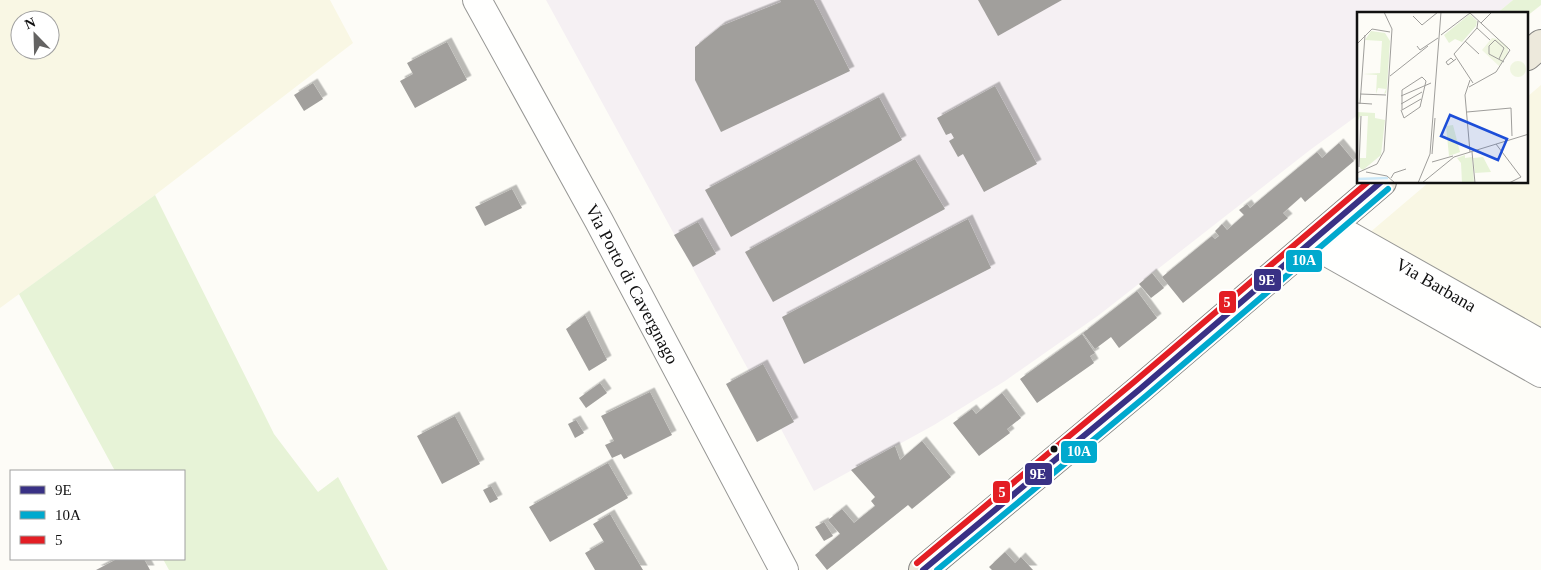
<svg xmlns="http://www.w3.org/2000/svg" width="1541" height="570" font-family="'Times New Roman',serif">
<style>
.industrial{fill:#f5f0f3}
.farmland{fill:#f9f7e4;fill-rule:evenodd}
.green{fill:#e7f3d7}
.building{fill:#a19f9c;filter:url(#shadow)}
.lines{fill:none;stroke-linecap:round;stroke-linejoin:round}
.minor-casing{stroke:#979795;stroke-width:30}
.major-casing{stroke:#858482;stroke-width:30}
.minor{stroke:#fffffe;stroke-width:28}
.major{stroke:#ede9dc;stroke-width:28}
.bus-1-casing{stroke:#fff;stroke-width:10}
.bus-2-casing{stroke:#fff;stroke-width:10}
.bus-3-casing{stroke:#fff;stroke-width:10}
.bus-1{stroke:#393185;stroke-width:6}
.bus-2{stroke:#00a9ce;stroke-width:6}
.bus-3{stroke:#e31e24;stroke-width:6}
.bus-dot{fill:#111;stroke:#fff;stroke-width:2}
.labels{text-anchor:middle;stroke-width:5;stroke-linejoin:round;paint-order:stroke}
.street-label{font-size:18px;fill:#111;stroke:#fff}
.inset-river{fill:none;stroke:#cde8f7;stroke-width:2.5}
.inset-road{fill:none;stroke:#9f9e9b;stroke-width:1}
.view{fill:#1d4ed8;fill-opacity:0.15;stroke:#1d4ed8;stroke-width:2.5}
.inset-edge{fill:none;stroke:#111;stroke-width:2.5}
.line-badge{stroke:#fff;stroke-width:2}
.badge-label{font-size:14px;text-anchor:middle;font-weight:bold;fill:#fff}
</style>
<defs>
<filter id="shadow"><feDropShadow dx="4.5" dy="-4.5" stdDeviation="0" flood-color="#0004"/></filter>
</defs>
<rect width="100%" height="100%" fill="#fdfcf7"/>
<!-- industrial -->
<path class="industrial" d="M546 0H1513L1496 14H1358V115L1310 150 1099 315 1005 381 934 425 814 491 781 429 726 384 749 371Z"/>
<!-- farmland -->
<g class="farmland">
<path d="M0 0H330L353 43 155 195 0 308ZM20 20H50V50H20Z"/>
<path d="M1541 85V330L1368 234 1428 183 1527 182V97Z"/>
</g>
<!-- green -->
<g class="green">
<path d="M1513 0H1541V5L1527 16V14H1496Z"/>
<path d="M155 195 274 434 318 492 338 477 388 570H169L163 559H184V471H115L19 294Z"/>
</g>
<!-- building -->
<g class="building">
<path d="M780 0H814L850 71 721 132 695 80V47L721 26 781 2Z"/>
<path d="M978 0H1062L998 36Z"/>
<path d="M447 42 467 80 415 108 400 81 413 74 407 63Z"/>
<path d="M313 83 323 99 304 111 294 95Z"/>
<path d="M995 86 1037 164 984 192 963 154 958 157 949 141 954 138 951 133 946 135 937 118Z"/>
<path d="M879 97 902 140 731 237 705 190Z"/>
<path d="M1339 143 1354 161 1305 202 1301 197 1283 213 1288 218 1183 303 1162 277 1212 236 1215 239 1219 236 1215 231 1222 224 1227 230 1244 215 1239 210 1247 204 1250 208 1317 152 1322 158Z"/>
<path d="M915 159 945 209 773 302 745 252Z"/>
<path d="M512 189 522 208 485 226 475 207Z"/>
<path d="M968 219 991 268 804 364 782 317Z"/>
<path d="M698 222 716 254 693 267 674 235Z"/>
<path d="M1152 273 1164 288 1151 298 1139 284Z"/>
<path d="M1137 291 1157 318 1119 348 1111 337 1095 349 1083 333Z"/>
<path d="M585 315 607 360 589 371 566 329Z"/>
<path d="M1082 334 1095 353 1090 356 1094 363 1037 403 1020 379Z"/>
<path d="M763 364 794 422 757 442 726 384Z"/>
<path d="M600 383 607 393 586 408 579 398Z"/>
<path d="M650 392 672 435 624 459 621 454 612 458 605 445 614 441 601 416Z"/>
<path d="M1002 393 1021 418 1007 429 1010 433 979 456 953 423 972 409 976 414Z"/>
<path d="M455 416 480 464 442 484 417 436Z"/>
<path d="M576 420 584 433 575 438 568 424Z"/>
<path d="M922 441 951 477 912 509 908 505 827 570 815 555 840 534 828 520 842 509 854 523 875 506 871 501 875 497 851 470 895 446 900 460Z"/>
<path d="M608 463 628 498 550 542 529 507Z"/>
<path d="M491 486 498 499 490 503 483 490Z"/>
<path d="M610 514 618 528 643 570H595L585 553 604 542 593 524Z"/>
<path d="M824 522 833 536 824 541 815 527Z"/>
<path d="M1005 552 1015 563 1021 557 1033 570H992L989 567Z"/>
<path d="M117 559H144L150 570H96Z"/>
</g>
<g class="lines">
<!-- minor casing -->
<g class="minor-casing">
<g id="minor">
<path d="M477 0 599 221 784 570"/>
<path d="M1332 226 1541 344"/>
<path d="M1311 243 1541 373"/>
</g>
</g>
<!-- major casing -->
<g class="major-casing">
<g id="major">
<path d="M1527 56 1541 44"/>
<path d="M923 570 1140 389 1382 182"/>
</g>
</g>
<!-- minor -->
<use href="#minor" class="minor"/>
<!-- major -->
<use href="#major" class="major"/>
<!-- bus-1 casing -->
<g class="bus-1-casing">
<path id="bus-1" d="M923 570 1140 389 1381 182"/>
</g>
<!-- bus-2 casing -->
<g class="bus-2-casing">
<path id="bus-2" d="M937 570 1146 396 1388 189"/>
</g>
<!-- bus-3 casing -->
<g class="bus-3-casing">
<path id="bus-3" d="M917 563 1134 382 1368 182"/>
</g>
<!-- bus-1 -->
<use href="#bus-1" class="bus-1"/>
<!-- bus-2 -->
<use href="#bus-2" class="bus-2"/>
<!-- bus-3 -->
<use href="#bus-3" class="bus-3"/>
</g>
<!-- markers -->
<circle class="bus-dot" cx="1054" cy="449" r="4.5"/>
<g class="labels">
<!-- street labels -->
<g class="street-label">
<text transform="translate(632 284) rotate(62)" y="6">Via Porto di Cavergnago</text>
<text transform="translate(1436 285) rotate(30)" y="6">Via Barbana</text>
</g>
</g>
<!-- overview -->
<g transform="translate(1357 12)">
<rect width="171" height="171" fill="#fdfcf7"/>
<path d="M113 2 120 9 119 14 105 30 98 27 92 31 87 23ZM14 19 28 21 33 29 30 75 29 81 27 82 29 77 21 76 19 82 20 63 6 62 23 61 25 29 8 28ZM0 100 18 101V106L28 108 24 143 6 158 3 156V146H9L11 104H3L0 111ZM96 113 103 140 92 144 89 114ZM108 143V146L115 145 117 171H105L104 151 100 146ZM126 145 134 160 118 161 116 146Z" fill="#e7f3d7"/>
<path d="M135 26 141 27 151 35V42L142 54 125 38ZM153 57a8 8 0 1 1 16 0a8 8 0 1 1-16 0Z" fill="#f0f6e1"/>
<path class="inset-river" d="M0 167 31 166"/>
<path class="inset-road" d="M56 4 65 13 81 0M124 11 135 0M120 16 133 28M84 23 113 1M108 29 122 42M0 32 15 17 33 20M60 34 63 38 81 26M142 47 147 36 138 28 132 34V42L147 50M97 49 94 46 89 50 91 53 99 47M33 64 71 34M113 68 108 83 113 140M116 71 97 42 120 16 121 9M112 75 139 60 153 38 112 0M3 82 29 83M44 84 74 71M0 91 15 92M3 92 8 23M44 92 65 80M44 98 47 106 63 95 69 69 65 65 45 78V98L64 87M110 100 154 96 155 124M139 132 164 165 152 171M115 140 118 171M75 142 78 106M75 150 96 144M2 155 4 104M9 160 30 164 38 171M0 161 20 152 27 139 35 17 27 0M34 166 37 161 49 157M61 171 73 142 84 0M65 171 97 145 172 122"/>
<path class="view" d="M93 103 150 127 141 148 84 124Z"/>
<rect width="171" height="171" class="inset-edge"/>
</g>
<g class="line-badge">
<rect x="1285" y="249" width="38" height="24" rx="5" fill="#00a9ce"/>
<rect x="1253" y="268" width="29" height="24" rx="5" fill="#393185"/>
<rect x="1218" y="290" width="19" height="24" rx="5" fill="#e31e24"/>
<rect x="1060" y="440" width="38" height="24" rx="5" fill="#00a9ce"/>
<rect x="1024" y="462" width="29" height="24" rx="5" fill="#393185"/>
<rect x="992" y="480" width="19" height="24" rx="5" fill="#e31e24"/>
</g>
<g class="badge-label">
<text x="1304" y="265">10A</text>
<text x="1267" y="285">9E</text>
<text x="1227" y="307">5</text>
<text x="1079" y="456">10A</text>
<text x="1038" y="479">9E</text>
<text x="1002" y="497">5</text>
</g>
<!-- legend -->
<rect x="10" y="470" width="175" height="90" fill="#ffffff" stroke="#a0a0a0"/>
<rect x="20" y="486" width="25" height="8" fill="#393185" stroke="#a0a0a0"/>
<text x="55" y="495" font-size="15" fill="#111111">9E</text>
<rect x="20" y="511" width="25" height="8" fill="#00a9ce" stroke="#a0a0a0"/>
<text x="55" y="520" font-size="15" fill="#111111">10A</text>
<rect x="20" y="536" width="25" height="8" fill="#e31e24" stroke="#a0a0a0"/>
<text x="55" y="545" font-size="15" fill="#111111">5</text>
<!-- north arrow -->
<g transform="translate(35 35) rotate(337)"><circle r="24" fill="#ffffff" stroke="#a0a0a0"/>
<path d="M0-4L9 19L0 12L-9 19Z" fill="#646362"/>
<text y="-8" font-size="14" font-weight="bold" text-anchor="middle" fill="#111111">N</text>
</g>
</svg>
